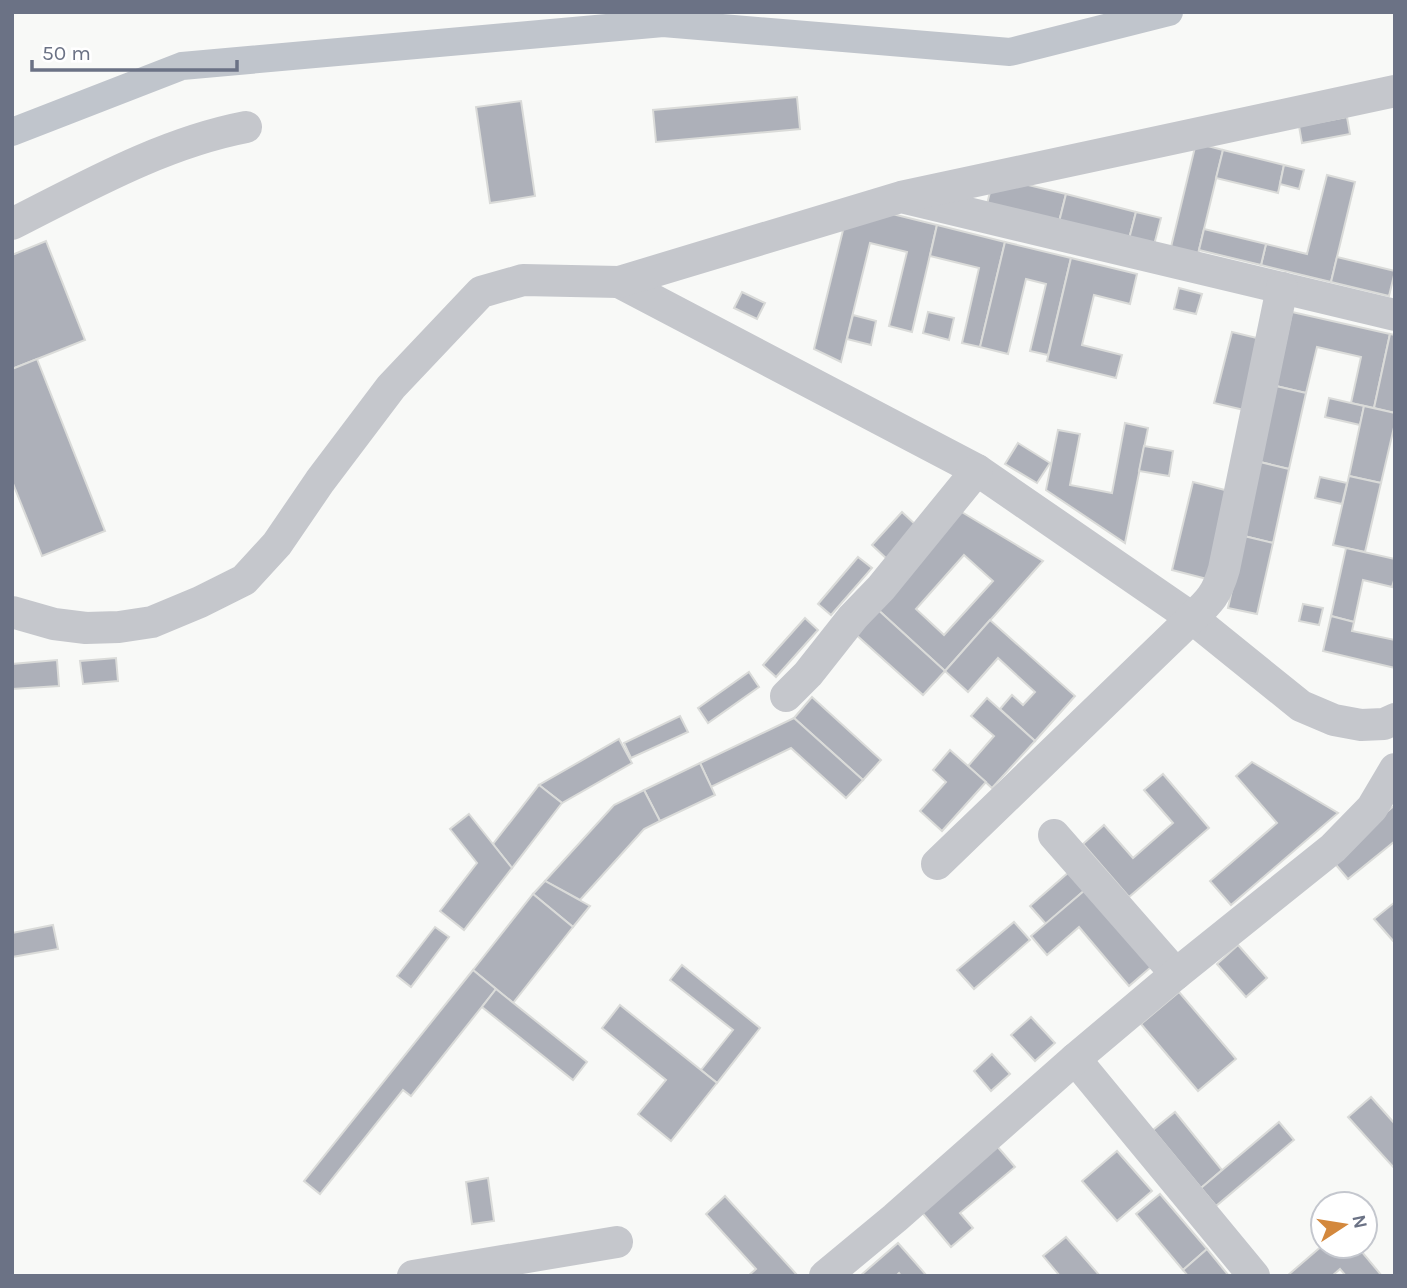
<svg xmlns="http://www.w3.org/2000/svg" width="1407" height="1288" font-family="Karla,sans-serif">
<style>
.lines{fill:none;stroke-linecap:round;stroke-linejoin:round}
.canal{stroke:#c0c5cc;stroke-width:28}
.building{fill:#adb0b9;stroke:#dadbd9;stroke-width:2;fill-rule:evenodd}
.minor{stroke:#c5c7cc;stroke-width:32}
</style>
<rect width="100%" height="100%" fill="#f8f9f7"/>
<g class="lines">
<!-- canal -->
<path class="canal" d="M12 132 182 66 663 23 1010 52 1169 12"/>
</g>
<!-- building -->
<g class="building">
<path d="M797 97 800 129 656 142 653 110Z"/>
<path d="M521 101 535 196 490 203 476 107Z"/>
<path d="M1347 117 1350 134 1302 143 1299 126Z"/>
<path d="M1196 143 1223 150 1198 254 1171 247Z"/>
<path d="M1223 150 1284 165 1278 193 1216 178Z"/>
<path d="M1284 165 1304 170 1299 189 1280 184Z"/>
<path d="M1327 175 1355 182 1331 282 1261 265 1266 244 1307 254Z"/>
<path d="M993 180 1024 184 1066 194 1059 222 987 204Z"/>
<path d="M1066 194 1136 212 1129 239 1059 222Z"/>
<path d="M876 210 937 225 912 332 889 326 907 252 870 243 841 362 814 349 845 222Z"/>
<path d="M1136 212 1161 218 1154 245 1129 239Z"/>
<path d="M937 225 1005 242 980 347 962 343 979 268 930 256Z"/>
<path d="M1204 229 1266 244 1261 265 1199 250Z"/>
<path d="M46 241 85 340 12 369V255Z"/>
<path d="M1005 242 1071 258 1048 355 1030 351 1046 284 1026 279 1008 354 980 347Z"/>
<path d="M1337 257 1395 271 1389 296 1331 282Z"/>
<path d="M1071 258 1137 274 1130 304 1094 295 1082 345 1122 355 1116 378 1047 361Z"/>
<path d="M1179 288 1202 294 1196 314 1174 309Z"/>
<path d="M742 292 765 303 757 319 734 308Z"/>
<path d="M928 312 954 318 949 340 923 333Z"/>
<path d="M1292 312 1390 334 1374 408 1351 403 1361 357 1317 347 1306 393 1276 386Z"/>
<path d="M853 315 876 321 871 345 847 339Z"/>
<path d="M1232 332 1261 339 1244 410 1214 403Z"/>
<path d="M1390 334 1395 335V413L1374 408Z"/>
<path d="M37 359 105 531 42 556 12 481V369Z"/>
<path d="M1276 386 1306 393 1289 469 1260 462Z"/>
<path d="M1329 398 1364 406 1360 425 1325 417Z"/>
<path d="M1364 406 1395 413V423L1381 483 1349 476Z"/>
<path d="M1125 423 1148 428 1125 543 1046 490 1058 430 1080 434 1070 485 1112 493Z"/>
<path d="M1018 443 1050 463 1037 483 1005 464Z"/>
<path d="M1144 446 1173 451 1169 476 1139 471Z"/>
<path d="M1260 462 1289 469 1273 543 1244 536Z"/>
<path d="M1349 476 1381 483 1365 552 1333 545Z"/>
<path d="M1320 477 1347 483 1342 504 1315 498Z"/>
<path d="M1193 482 1229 491 1207 579 1172 570Z"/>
<path d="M960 511 1043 561 945 671 875 607ZM964 555 993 581 944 635 916 609Z"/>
<path d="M902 512 918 527 888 560 872 545Z"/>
<path d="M1244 536 1273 543 1257 614 1228 608Z"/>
<path d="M1346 548 1395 559V577L1392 587 1363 580 1354 622 1331 616Z"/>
<path d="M858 557 872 568 831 615 818 604Z"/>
<path d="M1303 604 1323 608 1319 625 1299 621Z"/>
<path d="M875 607 945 671 923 695 853 632Z"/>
<path d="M1331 616 1354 622 1352 631 1395 640V668L1323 651Z"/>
<path d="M805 618 818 630 776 677 763 665Z"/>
<path d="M990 620 1075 696 1035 741 1000 709 1012 695 1023 705 1035 692 998 658 968 692 945 671Z"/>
<path d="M116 658 118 681 83 684 80 661Z"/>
<path d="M57 660 59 686 12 689V664Z"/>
<path d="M749 672 759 687 708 723 698 708Z"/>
<path d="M812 697 881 760 863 780 794 718Z"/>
<path d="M987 698 1035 741 992 788 968 766 994 736 971 716Z"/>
<path d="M680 716 688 732 631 758 624 743Z"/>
<path d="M794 718 863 780 846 798 791 748 711 787 700 763Z"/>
<path d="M619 739 632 763 562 803 539 785Z"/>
<path d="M950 750 986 782 942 831 920 811 946 782 933 770Z"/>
<path d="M1252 762 1338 813 1231 905 1210 881 1277 823 1236 776Z"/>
<path d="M700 763 715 795 660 821 644 790Z"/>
<path d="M1163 774 1209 828 1129 897 1083 844 1104 825 1133 858 1173 823 1144 790Z"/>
<path d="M539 785 562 803 512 868 493 844Z"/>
<path d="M644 790 660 821 644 829 580 900 545 881 614 805Z"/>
<path d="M1395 805V841L1348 879 1331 859Z"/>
<path d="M469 814 512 868 464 930 440 911 477 863 450 829Z"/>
<path d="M1069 872 1085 890 1046 924 1030 906Z"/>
<path d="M545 881 590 906 573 927 533 894Z"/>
<path d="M1085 890 1151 967 1129 986 1079 927 1047 955 1031 936Z"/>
<path d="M533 894 573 927 513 1003 473 970Z"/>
<path d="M1395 902V943L1374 919Z"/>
<path d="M1014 922 1030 940 974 989 957 970Z"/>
<path d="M53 925 58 949 12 957V933Z"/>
<path d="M435 927 449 937 411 987 397 976Z"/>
<path d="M1238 945 1267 978 1246 997 1217 964Z"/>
<path d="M682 965 760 1028 717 1083 701 1070 733 1030 670 980Z"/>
<path d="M473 970 496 989 411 1096 403 1090 320 1194 304 1181Z"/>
<path d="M496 989 587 1062 573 1080 482 1007Z"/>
<path d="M1179 992 1236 1059 1198 1091 1141 1024Z"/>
<path d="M620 1005 717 1083 671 1141 638 1114 666 1080 602 1028Z"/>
<path d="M1031 1017 1055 1043 1035 1061 1011 1035Z"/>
<path d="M992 1054 1010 1074 991 1091 974 1071Z"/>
<path d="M1371 1097 1395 1124V1169L1348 1117Z"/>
<path d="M1175 1112 1222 1170 1201 1188 1153 1130Z"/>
<path d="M1279 1122 1294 1140 1216 1206 1201 1188Z"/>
<path d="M996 1145 1015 1167 960 1213 973 1228 951 1247 920 1210Z"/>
<path d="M1117 1151 1152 1191 1117 1221 1082 1181Z"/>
<path d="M488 1178 494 1221 472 1224 466 1182Z"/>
<path d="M1160 1194 1207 1249 1183 1270 1136 1214Z"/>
<path d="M725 1196 798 1276H748L756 1269 706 1214Z"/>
<path d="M1066 1237 1100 1276H1060L1043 1256Z"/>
<path d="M898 1243 927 1276H901L899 1273 896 1276H860Z"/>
<path d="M1323 1245V1246H1357L1382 1276H1346L1340 1269 1332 1276H1287Z"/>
<path d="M1207 1249 1229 1276H1188L1183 1270Z"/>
</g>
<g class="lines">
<!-- minor -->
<g class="minor">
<path d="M909 199 1395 315"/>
<path d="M12 224C87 186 163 143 246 127"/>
<path d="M619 282 977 470 1192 618 1301 706 1334 720 1361 725 1384 724 1395 719"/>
<path d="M12 612 54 624 86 628 119 627 152 622 200 602 244 580 277 544 320 481 391 387 481 292 523 280 619 282 901 197 1395 91"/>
<path d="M786 696 808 674 853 617 881 588 977 470"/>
<path d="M1054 835 1176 974"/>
<path d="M937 864 1192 618C1210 601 1217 594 1224 569L1282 288"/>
<path d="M1075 1059 1254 1276"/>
<path d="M413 1276 617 1242"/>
<path d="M825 1276 895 1218 1075 1059 1176 974 1333 848 1372 808 1395 769"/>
</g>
</g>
<!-- border -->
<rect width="1407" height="1288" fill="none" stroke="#6b7285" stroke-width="28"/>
<!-- north arrow -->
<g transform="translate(1344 1225) rotate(78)"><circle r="33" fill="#ffffff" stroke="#c4c7ce" stroke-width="2"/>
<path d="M0-5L12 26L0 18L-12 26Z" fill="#d3883d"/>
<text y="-10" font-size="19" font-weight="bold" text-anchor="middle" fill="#6b7285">N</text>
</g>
<!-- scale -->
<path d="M32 60v10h205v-10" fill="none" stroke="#6b7285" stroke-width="3.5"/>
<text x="42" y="60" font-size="21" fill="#6b7285" stroke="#ffffff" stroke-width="5" paint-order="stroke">50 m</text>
</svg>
